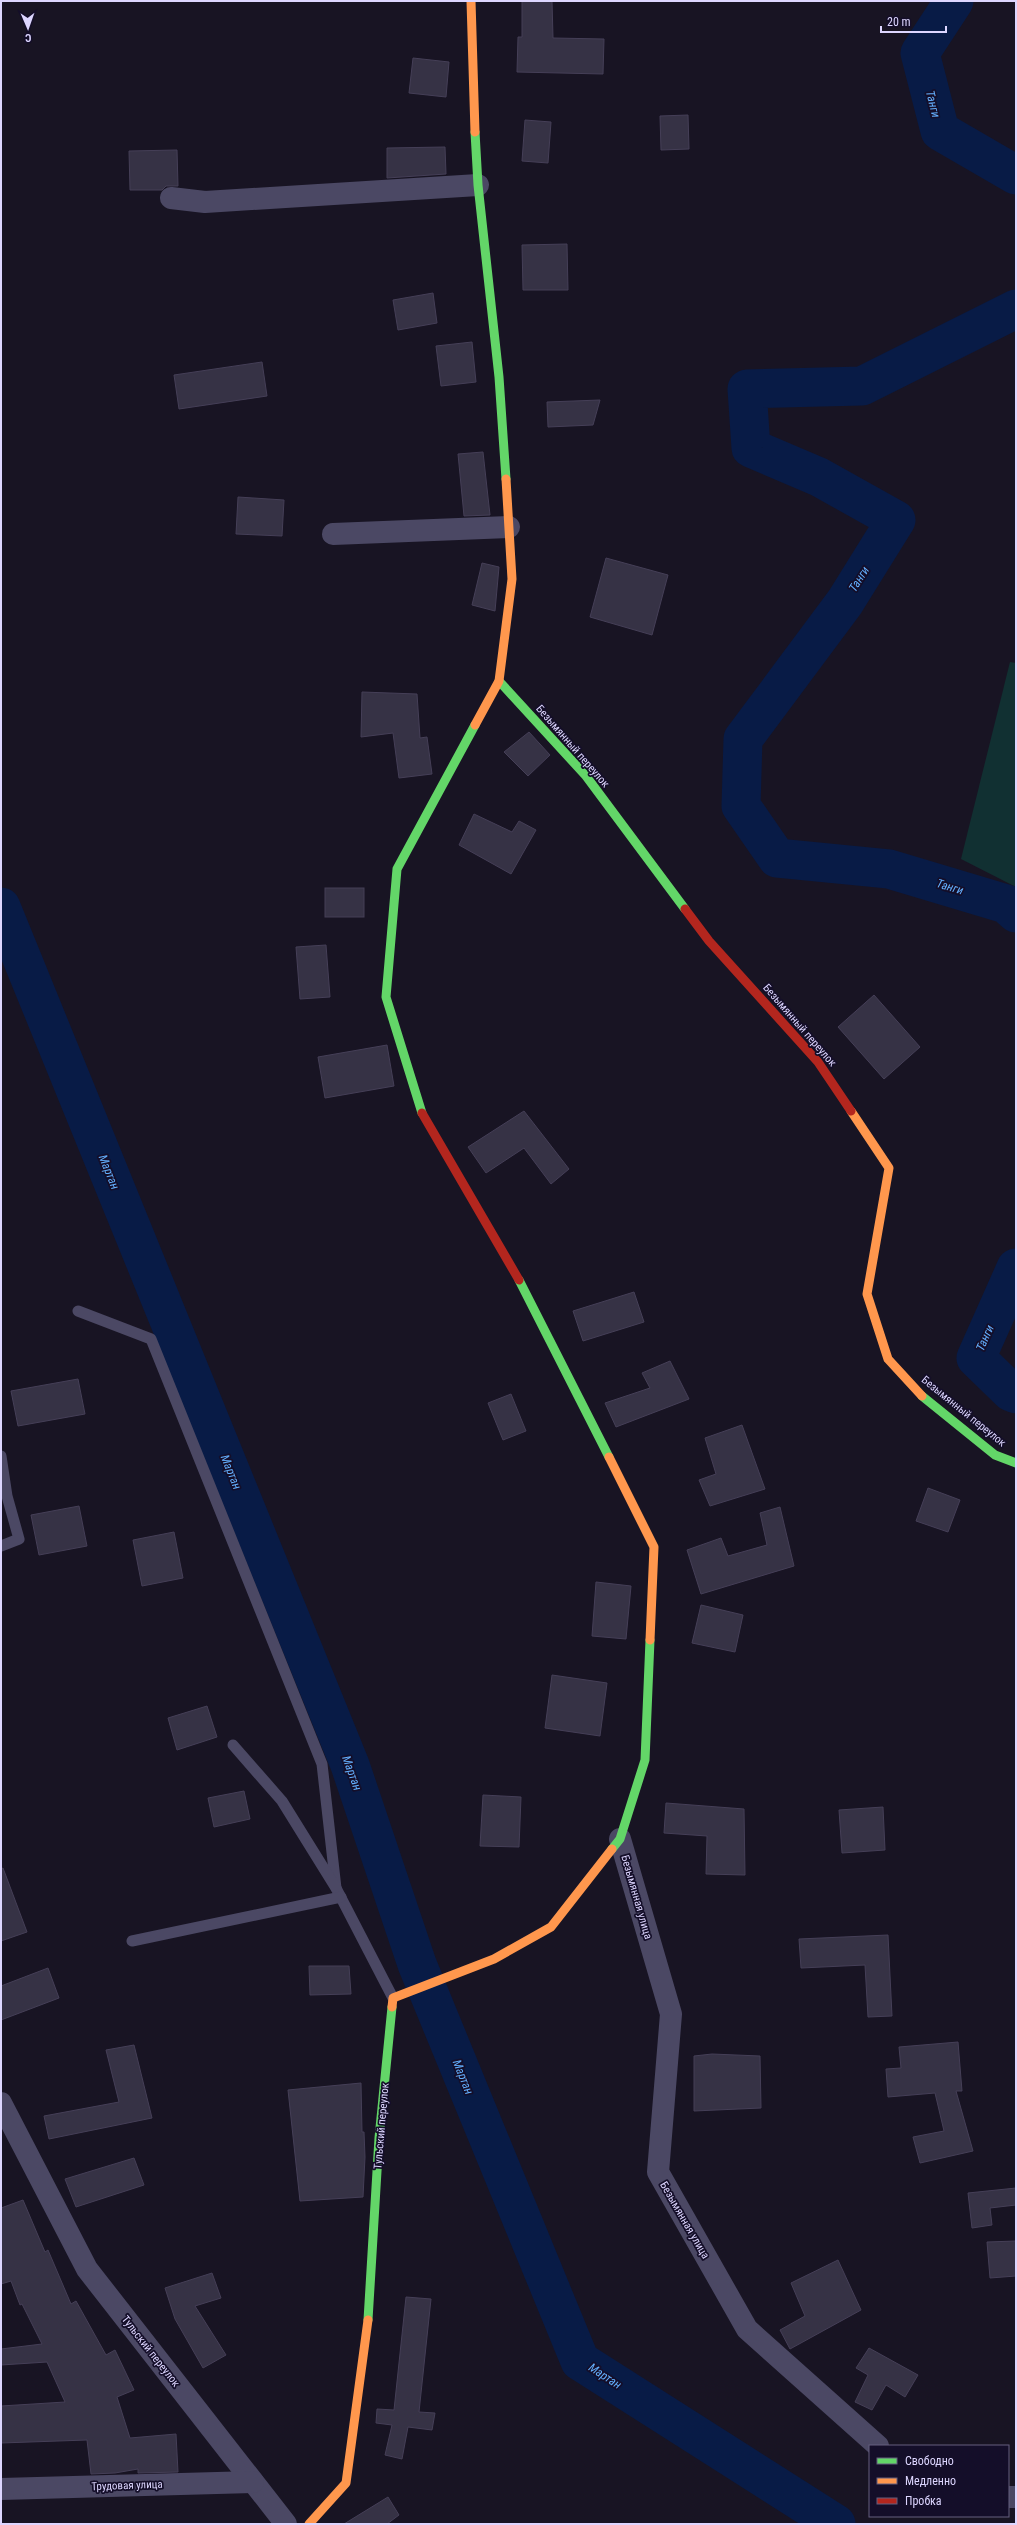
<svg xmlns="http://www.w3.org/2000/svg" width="1017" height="2525" font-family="'Roboto Condensed',sans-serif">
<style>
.green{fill:#113032}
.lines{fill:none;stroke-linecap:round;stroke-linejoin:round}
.river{stroke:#081b46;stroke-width:39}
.building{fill:#363245;stroke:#453f57}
.lane{stroke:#4b4864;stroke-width:11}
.street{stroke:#4b4864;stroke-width:22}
.fast{stroke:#63d668;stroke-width:9}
.slow{stroke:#ff974d;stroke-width:9}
.jam{stroke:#b3261e;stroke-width:9}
.labels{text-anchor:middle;stroke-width:3.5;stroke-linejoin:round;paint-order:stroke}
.street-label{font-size:11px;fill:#ddd6ff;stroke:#140e29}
.water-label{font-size:12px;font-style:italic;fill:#64b0ff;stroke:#140e29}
</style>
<rect width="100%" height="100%" fill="#181423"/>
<!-- green -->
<path class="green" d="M1010 662 1016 663V887L961 859Z"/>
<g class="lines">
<!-- river -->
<g class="river">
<path d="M954 1 920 53 940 131 1016 175"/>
<path d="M1016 309 862 386 747 389 751 448 819 477 896 520 845 602 743 739 741 806 777 858 889 869 1006 904 1016 913"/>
<path d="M1 907 350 1765 417 1964 580 2361 836 2524"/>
<path d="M1016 1268 976 1358 1011 1392 1016 1394"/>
</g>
</g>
<!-- building -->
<g class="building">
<path d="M522 1H552L553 38 604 39 603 74 517 72 518 37H522Z"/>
<path d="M413 58 449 62 446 97 409 93Z"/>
<path d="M688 115 689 149 661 150 660 116Z"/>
<path d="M525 120 551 122 548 163 522 161Z"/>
<path d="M445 147 446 174 387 178V148Z"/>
<path d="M177 150 178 186H166L162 190H130L129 151Z"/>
<path d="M567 244 568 290H523L522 245Z"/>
<path d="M433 293 437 323 398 330 393 300Z"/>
<path d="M472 342 476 382 441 386 436 346Z"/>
<path d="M262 362 267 396 179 409 174 375Z"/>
<path d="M600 400 593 425 548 427 547 402Z"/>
<path d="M483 452 490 515 464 516 458 454Z"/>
<path d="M238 497 284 500 282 536 236 534Z"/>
<path d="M606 558 668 575 652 635 590 617Z"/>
<path d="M482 563 499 567 495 611 472 605Z"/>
<path d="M362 692 417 694 420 738 427 737 432 774 399 778 393 733 361 737Z"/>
<path d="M529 732 550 755 528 776 504 752Z"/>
<path d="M474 814 512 832 519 821 536 830 511 874 459 845Z"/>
<rect x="325" y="888" width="39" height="29"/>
<path d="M326 945 330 997 300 999 296 947Z"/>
<path d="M874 995 920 1047 884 1079 838 1027Z"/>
<path d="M387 1045 394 1086 325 1098 318 1057Z"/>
<path d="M524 1111 569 1169 551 1184 524 1148 486 1173 468 1147Z"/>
<path d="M634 1292 644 1322 583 1341 573 1311Z"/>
<path d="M670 1361 689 1399 616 1427 605 1403 650 1388 642 1373Z"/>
<path d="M78 1379 85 1414 18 1426 11 1391Z"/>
<path d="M511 1394 526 1431 503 1440 488 1403Z"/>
<path d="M742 1425 765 1489 710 1506 699 1480 716 1474 705 1438Z"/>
<path d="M928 1488 960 1500 948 1532 916 1521Z"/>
<path d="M79 1506 87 1546 39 1555 31 1515Z"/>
<path d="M780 1507 794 1566 701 1594 687 1550 721 1538 728 1556 767 1545 760 1513Z"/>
<path d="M174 1532 183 1578 142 1586 133 1540Z"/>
<path d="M596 1582 631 1586 626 1639 592 1636Z"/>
<path d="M701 1605 743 1615 735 1652 692 1643Z"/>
<path d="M552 1675 607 1683 600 1736 545 1728Z"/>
<path d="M207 1706 217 1737 177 1750 168 1718Z"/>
<path d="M244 1791 250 1819 214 1827 208 1798Z"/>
<path d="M483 1795 521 1797 519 1847 480 1846Z"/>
<path d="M666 1803 744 1809 745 1875 706 1874 707 1836 664 1833Z"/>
<path d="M883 1807 885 1850 842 1853 839 1810Z"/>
<path d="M3 1868 27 1932 1 1941V1869Z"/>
<path d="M888 1935 892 2016 868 2017 865 1965 801 1968 799 1939Z"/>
<path d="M309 1966H349L351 1994 310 1995Z"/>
<path d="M48 1968 59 1998 1 2020V1986Z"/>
<path d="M958 2042 962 2091H956L973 2151 920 2163 913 2137 944 2131 935 2093 888 2097 886 2069 901 2068 899 2047Z"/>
<path d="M134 2045 152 2118 49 2139 44 2116 119 2102 106 2050Z"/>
<path d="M712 2054 760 2056 761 2108 694 2111V2056Z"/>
<path d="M361 2083 362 2132H364L365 2157 363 2197 300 2201 288 2090Z"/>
<path d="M134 2158 144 2185 76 2207 65 2179Z"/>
<path d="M1016 2188V2205L990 2208 992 2225 972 2228 968 2193Z"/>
<path d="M23 2200 45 2252 48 2250 71 2304 76 2301 106 2355 115 2350 134 2390 117 2397 130 2438 176 2434 178 2472 138 2473V2469L115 2473 91 2474 87 2440 1 2443V2406L65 2402 47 2362 1 2365V2349L42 2344 22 2304 20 2305 11 2281 1 2284V2208Z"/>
<path d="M1016 2241V2276L990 2278 987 2242Z"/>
<path d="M838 2260 861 2310 790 2349 780 2330 805 2316 791 2283Z"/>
<path d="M212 2273 221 2298 195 2306 226 2355 203 2368 175 2319 165 2288Z"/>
<path d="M406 2297 431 2299 419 2412 435 2413 432 2430 408 2427 402 2459 385 2455 392 2425 376 2423 377 2409 394 2410Z"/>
<path d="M869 2348 918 2375 905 2397 886 2385 872 2410 855 2402 868 2375 856 2368Z"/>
<path d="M388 2497 399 2515 387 2524H344Z"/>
</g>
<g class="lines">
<!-- lane -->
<g class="lane">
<path d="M78 1311 151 1339 322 1764 336 1888"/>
<path d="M1 1456 7 1496 19 1539 1 1546"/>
<path d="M233 1745 282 1801 336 1888 393 1998"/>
<path d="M132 1941 341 1897"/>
</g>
<!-- street -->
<g class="street">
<path d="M171 198 205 202 478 185"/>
<path d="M333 534 509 527"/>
<path d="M620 1839 671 2014 658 2172 747 2329 878 2446"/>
<path d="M1 2103 87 2269 286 2524"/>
<path d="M1 2489 253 2482"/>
<path d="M1008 2497H1016"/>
</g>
<!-- fast -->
<g class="fast">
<path d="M475 132 478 185 499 377 506 479"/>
<path d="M499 681 586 776 685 909"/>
<path d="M422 1113 386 997 397 869 475 725"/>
<path d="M519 1280 609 1457"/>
<path d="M922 1396 995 1455 1016 1463"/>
<path d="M612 1849 620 1839 645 1760 650 1640"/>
<path d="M368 2320 379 2138 392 2007"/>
</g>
<!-- slow -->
<g class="slow">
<path d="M471 1 475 132"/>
<path d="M475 725 499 681 512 579 506 479"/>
<path d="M851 1111 889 1168 867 1294 888 1359 922 1396"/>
<path d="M609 1457 654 1547 650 1640"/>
<path d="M392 2007 393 1998 494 1959 551 1927 612 1849"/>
<path d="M309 2524 346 2483 368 2320"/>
</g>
<!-- jam -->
<g class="jam">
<path d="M685 909 709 941 818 1062 851 1111"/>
<path d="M422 1113 519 1280"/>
</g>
</g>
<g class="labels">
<!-- street labels -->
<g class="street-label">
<text transform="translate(573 746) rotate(49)" y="4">Безымянный переулок</text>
<text transform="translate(800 1025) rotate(49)" y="4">Безымянный переулок</text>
<text transform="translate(964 1411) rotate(39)" y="4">Безымянный переулок</text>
<text transform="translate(637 1897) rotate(74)" y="4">Безымянная улица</text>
<text transform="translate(381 2126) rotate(-85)" y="4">Тульский переулок</text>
<text transform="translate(685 2220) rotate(60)" y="4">Безымянная улица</text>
<text transform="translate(151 2351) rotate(52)" y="4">Тульский переулок</text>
<text transform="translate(127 2485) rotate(-2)" y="4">Трудовая улица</text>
</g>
<!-- water labels -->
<g class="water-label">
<text transform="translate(933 104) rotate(76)" y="4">Танги</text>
<text transform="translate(859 579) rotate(-58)" y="4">Танги</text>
<text transform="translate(950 887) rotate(17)" y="4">Танги</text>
<text transform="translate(109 1172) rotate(68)" y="4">Мартан</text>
<text transform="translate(985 1338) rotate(-66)" y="4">Танги</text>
<text transform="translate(231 1472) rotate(68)" y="4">Мартан</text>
<text transform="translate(352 1773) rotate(70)" y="4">Мартан</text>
<text transform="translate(463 2077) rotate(68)" y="4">Мартан</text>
<text transform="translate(605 2376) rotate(33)" y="4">Мартан</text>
</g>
</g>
<!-- border -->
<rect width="1017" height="2525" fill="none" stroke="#ddd6ff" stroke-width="4"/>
<!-- legend -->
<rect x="869" y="2445" width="140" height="72" fill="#140e29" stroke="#645e7f"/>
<rect x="877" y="2458" width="20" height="6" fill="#63d668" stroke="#645e7f"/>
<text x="905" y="2465" font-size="12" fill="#ddd6ff">Свободно</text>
<rect x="877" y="2478" width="20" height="6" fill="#ff974d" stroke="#645e7f"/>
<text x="905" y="2485" font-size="12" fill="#ddd6ff">Медленно</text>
<rect x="877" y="2498" width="20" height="6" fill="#b3261e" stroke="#645e7f"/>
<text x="905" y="2505" font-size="12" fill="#ddd6ff">Пробка</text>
<!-- north arrow -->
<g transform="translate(28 28) rotate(178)" stroke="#140e29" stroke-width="3" paint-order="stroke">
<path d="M0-3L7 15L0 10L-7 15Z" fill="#ddd6ff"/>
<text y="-6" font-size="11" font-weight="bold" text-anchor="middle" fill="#ddd6ff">С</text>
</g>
<!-- scale -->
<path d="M881 26v6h65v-6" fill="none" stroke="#ddd6ff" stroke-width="2"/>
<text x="887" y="26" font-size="12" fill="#ddd6ff" stroke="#140e29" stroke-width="3" paint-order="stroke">20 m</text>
</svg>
